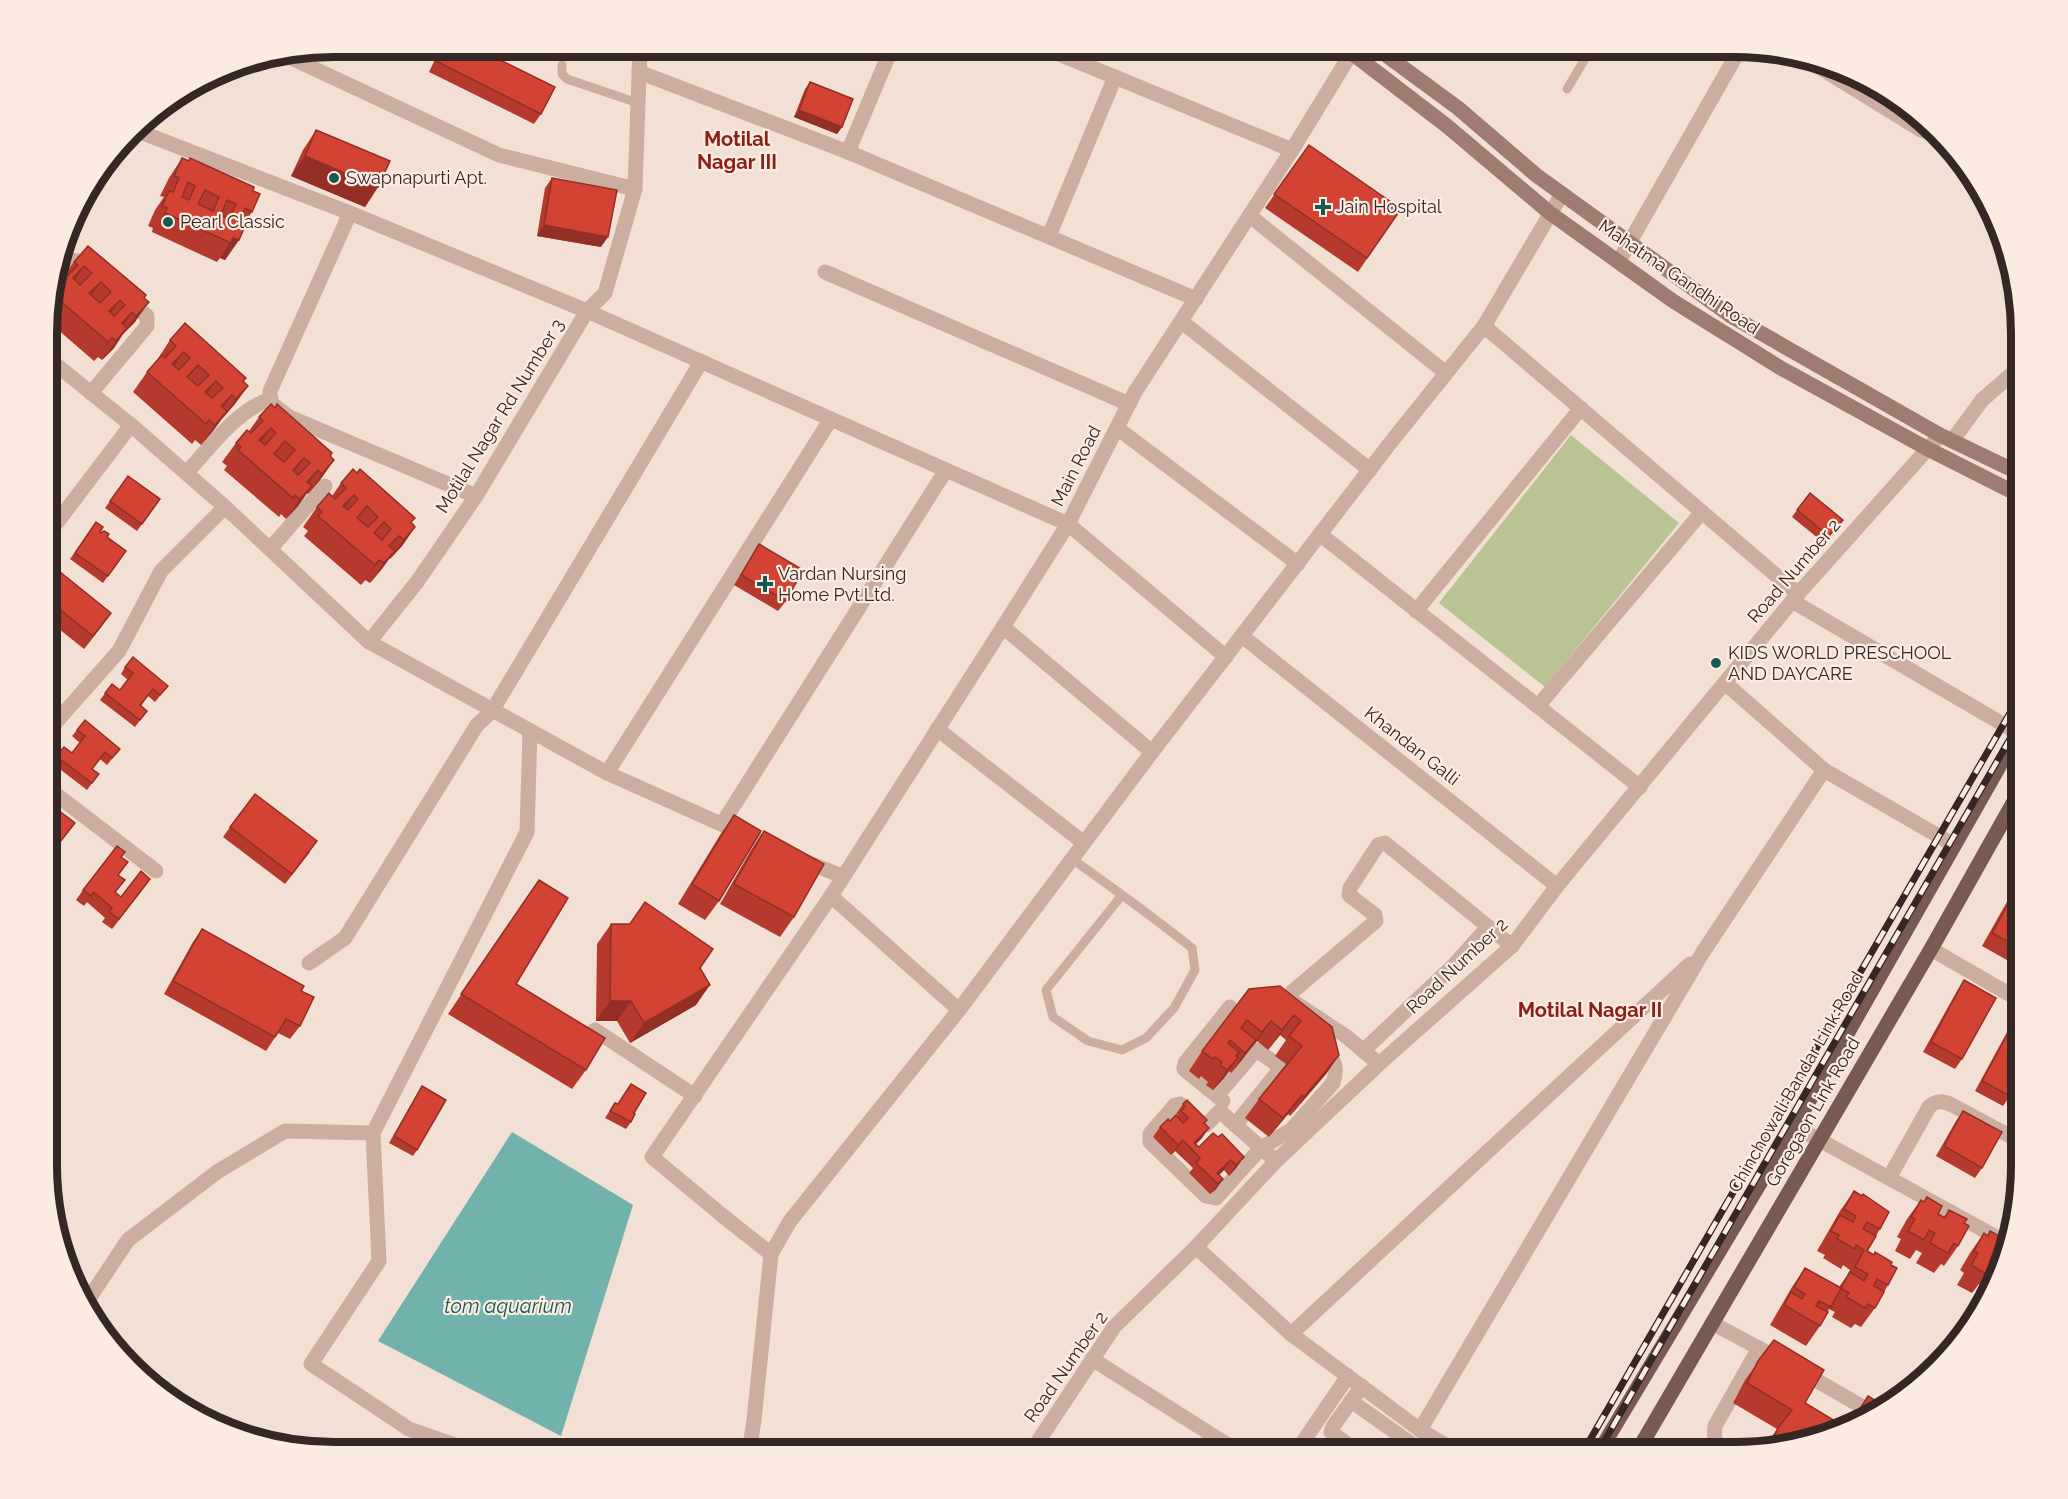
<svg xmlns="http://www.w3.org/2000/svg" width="2068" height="1499" font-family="Raleway,sans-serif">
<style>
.green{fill:#bac394}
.water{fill:#72b2ac}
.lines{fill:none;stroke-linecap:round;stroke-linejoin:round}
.lane{stroke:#ccaea0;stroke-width:9}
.street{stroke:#ccaea0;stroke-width:15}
.secondary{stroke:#9f7c72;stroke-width:15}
.primary{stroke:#795a53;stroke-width:15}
.rail-casing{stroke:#352724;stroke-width:7}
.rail{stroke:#fbebe1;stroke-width:4.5;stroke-dasharray:14;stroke-linecap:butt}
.wall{fill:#b53a2d}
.shaded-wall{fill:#932f24}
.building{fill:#d24334;stroke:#932f24;stroke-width:1.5;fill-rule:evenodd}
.poi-dot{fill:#165a54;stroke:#fbebe1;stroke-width:2}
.labels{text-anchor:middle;stroke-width:4.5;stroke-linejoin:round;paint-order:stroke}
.poi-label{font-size:18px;fill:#352724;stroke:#fbebe1;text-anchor:start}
.street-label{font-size:18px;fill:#352724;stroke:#fbebe1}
.neighbourhood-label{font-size:20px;font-weight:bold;fill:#8b2116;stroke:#fbebe1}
.water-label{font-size:20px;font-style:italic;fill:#165a54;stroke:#fbebe1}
.rim{fill:none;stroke:#352724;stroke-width:8}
</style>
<rect width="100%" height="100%" fill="#f3e0d5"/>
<!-- green -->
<path class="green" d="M1571 435 1679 523 1545 687 1439 603Z"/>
<!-- water -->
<path class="water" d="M512 1132 633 1205 561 1436 378 1341Z"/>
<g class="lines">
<!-- lane -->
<g class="lane">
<path d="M562 65V74L567 79 638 103"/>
<path d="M1567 89 1592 47"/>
<path d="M1072 859C1113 888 1153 917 1192 948L1195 970 1174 1008 1146 1038 1122 1050 1088 1041 1053 1017 1046 990 1122 895"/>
</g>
<!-- street -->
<g class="street">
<path d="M640 47 635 189 605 293 587 311 1068 524 1226 657"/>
<path d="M1042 47 1292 150"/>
<path d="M287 56 499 155 635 189"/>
<path d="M1803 57 1921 130 1931 133"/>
<path d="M639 72 848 152 892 47"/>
<path d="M135 130 350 213 587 311 476 496 417 582 369 642"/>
<path d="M848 152 1196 299"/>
<path d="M350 213 270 391 271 403 289 417 476 496"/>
<path d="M1250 216 1446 373"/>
<path d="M1049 236 1115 77"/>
<path d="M1619 261 1741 47"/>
<path d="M825 272 1129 404"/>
<path d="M54 281 71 260 82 262 90 269"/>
<path d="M1182 322 1370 470"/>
<path d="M1484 326 1798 594"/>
<path d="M49 359 131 425 225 507 369 642 607 773 777 849"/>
<path d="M91 393 147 326V316L127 299"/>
<path d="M1117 428 1298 564"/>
<path d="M1952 441 1982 400 2021 366"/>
<path d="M186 473C210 448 237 409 271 399"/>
<path d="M49 533 131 425"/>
<path d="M1321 535 1640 787"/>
<path d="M270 549 325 486"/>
<path d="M1792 601 2018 733"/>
<path d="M1416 611 1581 408"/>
<path d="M1003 627 1152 752"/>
<path d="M1242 636 1557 886"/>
<path d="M1538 706 1702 512"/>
<path d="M937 729 1084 843"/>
<path d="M49 730 119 651 161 571 225 507"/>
<path d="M1824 770 1954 845"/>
<path d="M607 773 831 419"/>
<path d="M49 789 156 871"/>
<path d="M722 824 946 470"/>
<path d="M804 861 842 876"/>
<path d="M831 896 959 1010"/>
<path d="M1931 949 2021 1001"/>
<path d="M309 963 345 938 477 725 492 711 701 362"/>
<path d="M595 1030 695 1096"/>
<path d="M1363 1051 1453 966 1488 927"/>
<path d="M1379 1064 1347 1037 1291 1000 1292 992 1376 921 1375 915 1349 895 1350 888 1378 845 1385 843 1512 946"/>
<path d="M1217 1096 1256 1050 1278 1065 1277 1073 1235 1125"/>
<path d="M1223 1101 1184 1069 1185 1063 1230 1007"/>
<path d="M1794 1126 2009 1244"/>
<path d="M2012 1137 2021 1120"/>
<path d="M1276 1161C1257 1144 1238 1128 1220 1111L1206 1125 1201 1123 1180 1104 1175 1105 1150 1134V1142L1206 1196 1216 1198 1261 1148 1291 1130 1333 1083C1339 1067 1333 1059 1324 1046"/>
<path d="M1889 1178 1929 1107C1936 1100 1943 1101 1952 1105L2021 1142"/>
<path d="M1196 1247 1291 1334 1420 1430 1457 1452"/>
<path d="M771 1254 723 1216 652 1157 831 896 1003 627 1068 524 1135 392 1292 150 1355 47"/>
<path d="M84 1306 128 1240 217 1172 285 1131 373 1133"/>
<path d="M1712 1323 1781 1360"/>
<path d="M1291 1334 1690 964"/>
<path d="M1092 1359 1239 1452"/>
<path d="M1802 1372 1873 1413"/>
<path d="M1351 1401 1423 1452"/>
<path d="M1420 1430 1703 952 1824 770 1725 683"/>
<path d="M475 1452 409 1429 311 1364 379 1261 373 1133 527 832 530 731"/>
<path d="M749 1452 754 1420 771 1254 790 1221 959 1010 1152 752 1391 442 1484 326 1562 194"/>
<path d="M1031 1452 1114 1327 1196 1247 1276 1161 1379 1064 1512 946 1557 886 1798 594 1940 435"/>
<path d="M1296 1452 1348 1376"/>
<path d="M1358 1452 1331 1432 1334 1425 1362 1386"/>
<path d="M1723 1452C1716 1444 1713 1438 1715 1426L1759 1348"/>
</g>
<!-- secondary -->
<g class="secondary">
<path d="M1344 47 1447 126 1550 213 1673 301 1779 367 1928 449 2021 496"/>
<path d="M1375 47 1458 108 1536 175 1731 316 1940 435 2021 474"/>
</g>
<!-- primary -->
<g class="primary">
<path d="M1599 1452 1802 1113 2021 728"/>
<path d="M1637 1452 1931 949 2021 789"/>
</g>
<!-- rail casing -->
<g class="rail-casing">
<g id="rail">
<path d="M1583 1452 2021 694"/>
<path d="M1598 1452 2021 720"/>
</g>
</g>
<!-- rail -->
<use href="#rail" class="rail"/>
</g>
<!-- wall -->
<g class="wall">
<path d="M441 47H474L541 114 534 124 429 72Z"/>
<path d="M810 82 842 127 837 134 794 117 805 89Z"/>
<path d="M316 130 378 187 365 207 291 176 303 150Z"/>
<path d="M1309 145 1401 209 1358 272 1265 208Z"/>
<path d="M182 158 188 161 190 158 253 191 252 212 243 225 239 240 225 260 220 258 217 262 152 232 153 228 148 226 155 210 164 197 160 196 169 178Z"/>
<path d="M552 178 601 247 537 236 545 188Z"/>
<path d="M88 246 144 298 135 322 123 334 114 348 102 360 98 357 94 361 49 322V297L51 290 64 275 74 262Z"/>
<path d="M170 340 243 381 248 386 234 405 222 419 213 431 201 445 195 440 192 444 133 392 147 372 157 360Z"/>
<path d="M259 417 330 456 334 460 320 480 308 494 307 493 298 506 286 519 281 514 279 517 224 470 227 466 222 462 236 443 249 431Z"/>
<path d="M128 476 160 499 137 531 105 508Z"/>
<path d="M341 483 411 523 415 527 402 546 390 559H389L381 570 370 583 365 580 361 585 304 536 308 531 303 527 317 507 332 496Z"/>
<path d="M1797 510 1843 520 1824 543 1792 517Z"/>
<path d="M96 522 100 532 126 551 103 583 70 559Z"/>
<path d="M759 544 786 601 778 611 734 585Z"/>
<path d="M49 563 111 613 84 649 49 621Z"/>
<path d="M125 667 168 686 155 702 148 696 141 706 147 711 135 727 100 700 112 684 120 690 128 680 121 674Z"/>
<path d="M77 730 120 749 107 765 100 759 92 769 99 774 87 790 52 763 64 747 72 753 80 743 72 736Z"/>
<path d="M734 815 719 901 705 920 678 904 720 835Z"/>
<path d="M230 827 310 852 285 884 223 837Z"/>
<path d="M764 831 794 917 780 937 720 904 751 850Z"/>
<path d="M121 857 116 893 121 897 150 879 112 929 102 922 105 918 87 902 84 906 76 900 83 890Z"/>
<path d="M2021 877V968L1982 946Z"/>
<path d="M525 900 516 984 586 1070 572 1089 448 1014Z"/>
<path d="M611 924 700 968 696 1005 630 1043 617 1021H596L597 944Z"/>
<path d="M202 929 301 991 300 1026 290 1039 278 1033 266 1051 164 994 193 942Z"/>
<path d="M1964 980 1962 1059 1955 1069 1923 1052 1957 991Z"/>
<path d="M1280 986 1339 1055 1326 1074 1290 1116 1288 1114 1269 1137 1245 1118 1259 1099 1286 1064 1275 1056 1286 1040 1280 1035 1268 1050 1257 1041 1231 1073 1229 1071 1224 1078 1213 1090 1206 1085 1208 1082 1201 1076 1199 1079 1189 1071 1202 1051Z"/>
<path d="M2019 1013 2010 1096 2003 1106 1975 1091 2012 1023Z"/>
<path d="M422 1086 417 1150 413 1156 389 1143Z"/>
<path d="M615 1103 634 1113 631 1122 626 1129 605 1118Z"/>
<path d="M1183 1104 1207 1120 1204 1124 1202 1138 1196 1144 1199 1147 1213 1133 1237 1167 1229 1176 1224 1170 1219 1175 1223 1179 1216 1189 1210 1194 1189 1173 1193 1168 1175 1151 1171 1155 1153 1137 1160 1127 1170 1121 1177 1116 1178 1115 1176 1114Z"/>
<path d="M1963 1111 1982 1168 1975 1178 1936 1156 1956 1121Z"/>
<path d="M2021 1179V1183L2017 1203 2010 1199Z"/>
<path d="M1854 1191 1880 1229 1867 1251 1891 1265 1888 1285 1875 1308 1861 1327 1855 1324 1851 1328 1832 1317 1835 1312 1829 1309 1820 1326 1806 1346 1770 1325 1792 1287 1805 1268 1839 1287 1846 1277 1850 1270 1843 1265 1841 1269 1823 1258 1825 1255 1817 1251 1840 1211Z"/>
<path d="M1927 1197 1938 1214 1944 1217 1949 1210 1964 1223 1958 1246 1944 1266 1941 1264 1934 1273 1916 1263 1922 1253 1916 1250 1910 1259 1895 1251 1901 1239 1897 1237 1907 1219 1921 1200 1924 1202Z"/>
<path d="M1990 1231 2001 1248 2007 1252V1251L2006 1258 1984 1300 1979 1297 1984 1287 1979 1284 1972 1293 1957 1285 1964 1273 1960 1270 1970 1253 1984 1233 1987 1236Z"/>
<path d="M1774 1340 1805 1403 1845 1427 1766 1445 1777 1429 1733 1403 1745 1380Z"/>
<path d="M1868 1396 1861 1423 1848 1426 1854 1416Z"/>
</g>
<!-- shaded-wall -->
<g class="shaded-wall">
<path d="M535 47H551L547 52Z"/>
<path d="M799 110 842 127 837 134 794 117Z"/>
<path d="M305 156 378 187 365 207 291 176Z"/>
<path d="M544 225 608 237 601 247 537 236Z"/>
<path d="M233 238 239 240 225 260 220 258Z"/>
<path d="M84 266 71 286 73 278Z"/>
<path d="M101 282 87 301 89 293Z"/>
<path d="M120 300 106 320 109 311Z"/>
<path d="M149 302 135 322 123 334 114 348 102 360 116 341 126 329 136 316Z"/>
<path d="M132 312 119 332 112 338 94 361 122 323Z"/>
<path d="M184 352 170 372 158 384 172 364Z"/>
<path d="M216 381 202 401 191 412 205 392Z"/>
<path d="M248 386 234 405 222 419 236 399Z"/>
<path d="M232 395 218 415 221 406Z"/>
<path d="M227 411 213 431 201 445 215 425Z"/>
<path d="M271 428 257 448 246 460 259 440Z"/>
<path d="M304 458 290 478 279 489 293 470Z"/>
<path d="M334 460 320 480 308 494 322 474Z"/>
<path d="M318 470 304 490 307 482Z"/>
<path d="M312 486 298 506 286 519 300 499Z"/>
<path d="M354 495 340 514 343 506Z"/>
<path d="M415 527 402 546 390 559 404 540Z"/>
<path d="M395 551 381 570 370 583 384 563Z"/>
<path d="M379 560 365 580 361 585 375 565Z"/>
<path d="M111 613 102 626 84 649 93 636Z"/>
<path d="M150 879 143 889 112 929 119 919Z"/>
<path d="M710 985 696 1005 630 1043 644 1023Z"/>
<path d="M610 1001H631L617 1021H596Z"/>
<path d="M1294 1015 1280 1035 1268 1050 1282 1030Z"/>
<path d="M1271 1021 1257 1041 1248 1052 1262 1032Z"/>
<path d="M1256 1040 1242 1060 1231 1073 1245 1053Z"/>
<path d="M1339 1055 1326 1074 1290 1116 1304 1097Z"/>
<path d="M1238 1058 1224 1078 1213 1090 1227 1070Z"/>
<path d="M1302 1095 1288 1114 1269 1137 1283 1118Z"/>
<path d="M1209 1128 1202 1138 1191 1149 1194 1143Z"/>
<path d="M1183 1140 1175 1151 1171 1155 1178 1145Z"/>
<path d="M1244 1157 1237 1167 1229 1176 1236 1165Z"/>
<path d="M1231 1160 1224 1170 1214 1180 1217 1173Z"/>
<path d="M1223 1179 1216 1189 1210 1194 1218 1184Z"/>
</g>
<!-- building -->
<g class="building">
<path d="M443 47H474L555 87 541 114 436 61Z"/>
<path d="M810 82 853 99 842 127 799 110Z"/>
<path d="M316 130 390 161 378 187 305 156Z"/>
<path d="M1309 145 1401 209 1367 258 1274 194Z"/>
<path d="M182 158 189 161 190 158 254 187 253 191 260 194 252 212 245 208 238 222 245 226 239 240 233 238 231 243 165 213 167 208 162 206 169 191 173 192 179 178 174 176ZM188 182 195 186 189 200 182 197ZM205 190 219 197 213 211 198 204ZM227 200 236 204 229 218 221 215Z"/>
<path d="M552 178 617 190 608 237 544 225Z"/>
<path d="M75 211 80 213 66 243H65Z"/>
<path d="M88 246 146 295 144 298 149 302 136 316 132 312 122 323 127 328 116 341 112 338 108 342 50 292 63 275 66 277 78 265 74 262ZM84 266 92 273 80 285 73 278ZM101 282 111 292 100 303 89 293ZM120 300 125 305 114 316 109 311Z"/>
<path d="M185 323 246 378 243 381 248 386 236 399 232 395 221 406 227 411 215 425 209 420 206 424 147 372 162 355 165 358 176 346 170 340ZM184 352 190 358 179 370 172 364ZM198 365 209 375 198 386 187 377ZM216 381 223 388 212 398 205 392Z"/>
<path d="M271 404 275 408 277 404 332 453 330 456 334 460 322 474 318 470 307 482 312 486 300 499 295 495 293 498 238 450 241 447 236 443 247 430 251 433 263 421 259 417ZM271 428 276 433 265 445 259 440ZM285 441 295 450 284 462 274 454ZM304 458 310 463 298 475 293 470Z"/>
<path d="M353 469 357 473 360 469 415 518 411 522 415 527 404 540 399 536 389 546 395 551 384 563 379 560 375 565 318 516 322 512 317 507 329 493 335 499 346 488 341 483ZM354 495 358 499 348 510 343 506ZM367 506 378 517 368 527 357 518ZM384 522 391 529 382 540 374 533Z"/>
<path d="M128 476 160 499 142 524 110 501Z"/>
<path d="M1810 493 1843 520 1829 536 1797 510Z"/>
<path d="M96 522 103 527 100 532 101 533 104 531 109 534 107 537 126 551 108 576 75 553Z"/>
<path d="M759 544 803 570 786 601 741 575Z"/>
<path d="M49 563 111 613 93 636 53 604 49 608Z"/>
<path d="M133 657 168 686 160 695 153 689 140 705 147 711 140 720 105 693 112 684 120 690 133 673 125 667Z"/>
<path d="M49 682 54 686 49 692Z"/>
<path d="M85 720 120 749 112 758 105 752 92 769 99 774 92 783 56 756 64 747 72 753 85 736 77 730Z"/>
<path d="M255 794 317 841 292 874 230 827Z"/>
<path d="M58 810 75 823 49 856V820L50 821Z"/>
<path d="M734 815 761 831 719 901 692 884Z"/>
<path d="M764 831 824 864 794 917 734 884Z"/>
<path d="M117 846 125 852 121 857 128 862 118 875 125 880 115 892 121 897 141 871 150 879 119 919 109 912 112 908 94 892 91 896 83 890Z"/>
<path d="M539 880 568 898 516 984 605 1038 586 1070 461 994Z"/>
<path d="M2021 880V949L1992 933Z"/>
<path d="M645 902 713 949 700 968 710 985 644 1023 631 1001H610L611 924H630Z"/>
<path d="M202 929 304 986 301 991 314 997 300 1026 286 1019 275 1037 173 981Z"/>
<path d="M1964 980 1996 998 1962 1059 1931 1042Z"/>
<path d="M1280 986 1332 1027 1339 1055 1304 1097 1302 1095 1283 1118 1259 1099 1302 1046 1289 1036 1301 1021 1294 1015 1282 1030 1271 1021 1262 1032 1247 1020 1241 1028 1256 1040 1245 1053 1230 1040 1228 1043 1239 1052 1236 1056 1238 1058 1227 1070 1220 1065 1222 1062 1215 1057 1213 1059 1202 1051 1249 989Z"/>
<path d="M2019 1013 2021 1014V1076L2010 1096 1982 1081Z"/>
<path d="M631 1084 646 1093 634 1113 635 1114 631 1122 610 1111 615 1103 618 1104Z"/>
<path d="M422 1086 446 1100 417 1150 394 1136Z"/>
<path d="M1187 1100 1207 1120 1204 1123 1209 1128 1194 1143 1199 1147 1213 1133 1218 1137 1222 1134 1244 1157 1236 1165 1231 1160 1217 1173 1223 1179 1218 1184 1196 1163 1200 1158 1183 1140 1178 1145 1160 1127 1168 1119 1170 1121 1176 1115 1183 1123 1188 1118 1181 1111 1185 1106 1183 1104Z"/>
<path d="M1963 1111 2002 1132 1982 1168 1944 1146Z"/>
<path d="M2021 1182V1183L2019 1191 2017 1189Z"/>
<path d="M1854 1191 1862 1196 1863 1194 1889 1212 1880 1229 1867 1222 1863 1229 1876 1236 1867 1251 1874 1255 1875 1252 1892 1262 1891 1265 1897 1268 1888 1285 1877 1279 1874 1286 1884 1292 1875 1308 1868 1304 1865 1308 1846 1297 1849 1293 1841 1288 1831 1307 1819 1301 1816 1306 1828 1312 1820 1326 1784 1305 1791 1292 1802 1299 1805 1294 1794 1287 1805 1268 1841 1288 1850 1272 1864 1281 1868 1274 1855 1267 1864 1250 1856 1245 1855 1249 1837 1239 1839 1235 1831 1231 1840 1215 1853 1222 1856 1216 1844 1209Z"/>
<path d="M1927 1197 1942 1206 1938 1214 1945 1218 1949 1210 1967 1219 1964 1223 1969 1226 1958 1246 1954 1243 1948 1253 1930 1243 1935 1233 1929 1230 1924 1240 1908 1231 1915 1219 1911 1217 1921 1200 1924 1202Z"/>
<path d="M1990 1231 2006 1240 2001 1248 2007 1252 2006 1258 1995 1279 1993 1277 1998 1267 1992 1264 1986 1274 1971 1265 1978 1253 1974 1251 1984 1233 1988 1236Z"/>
<path d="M1774 1340 1824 1370 1805 1403 1845 1427 1771 1444 1778 1428 1792 1410 1747 1383 1758 1361Z"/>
<path d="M1868 1396 1883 1405 1861 1423 1850 1425Z"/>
</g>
<!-- markers -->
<g class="poi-dot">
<circle cx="334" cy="178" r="6"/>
<path d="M1320 198h6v6h6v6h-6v6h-6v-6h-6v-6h6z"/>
<circle cx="168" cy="222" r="6"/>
<path d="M762 575h6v6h6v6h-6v6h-6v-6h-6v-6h6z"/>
<circle cx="1716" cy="663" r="6"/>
</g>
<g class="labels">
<!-- poi labels -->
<g class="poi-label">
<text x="346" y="184">Swapnapurti Apt.</text>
<text x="1336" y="213">Jain Hospital</text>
<text x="180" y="228">Pearl Classic</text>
<text x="778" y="580">Vardan Nursing<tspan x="778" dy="21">Home Pvt.Ltd.</tspan></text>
<text x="1728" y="659">KIDS WORLD PRESCHOOL<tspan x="1728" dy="21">AND DAYCARE</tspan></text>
</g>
<!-- street labels -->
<g class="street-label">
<text transform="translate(1679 277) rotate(34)" y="6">Mahatma Gandhi Road</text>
<text transform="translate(500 416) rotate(-58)" y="6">Motilal Nagar Rd Number 3</text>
<text transform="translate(1076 466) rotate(-63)" y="6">Main Road</text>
<text transform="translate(1794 571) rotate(-49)" y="6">Road Number 2</text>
<text transform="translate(1412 746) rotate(38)" y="6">Khandan Galli</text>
<text transform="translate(1457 966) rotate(-43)" y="6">Road Number 2</text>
<text transform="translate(1796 1082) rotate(-60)" y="6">Chinchowali Bandar Link Road</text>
<text transform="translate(1813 1112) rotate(-60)" y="6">Goregaon Link Road</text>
<text transform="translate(1066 1367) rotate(-55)" y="6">Road Number 2</text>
</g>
<!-- neighbourhood labels -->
<g class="neighbourhood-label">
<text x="737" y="146">Motilal<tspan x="737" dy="23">Nagar III</tspan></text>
<text x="1590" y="1017">Motilal Nagar II</text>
</g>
<!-- water labels -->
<g class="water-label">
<text x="508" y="1313">tom aquarium</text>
</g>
</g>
<!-- crop -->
<path d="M0 0H2068V1499H0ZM334 57H1734A277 277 0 0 1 2011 334V1165A277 277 0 0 1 1734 1442H334A277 277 0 0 1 57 1165V334A277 277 0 0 1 334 57Z" fill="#fbebe1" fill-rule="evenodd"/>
<path class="rim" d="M334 57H1734A277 277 0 0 1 2011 334V1165A277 277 0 0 1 1734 1442H334A277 277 0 0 1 57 1165V334A277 277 0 0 1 334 57Z"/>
</svg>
